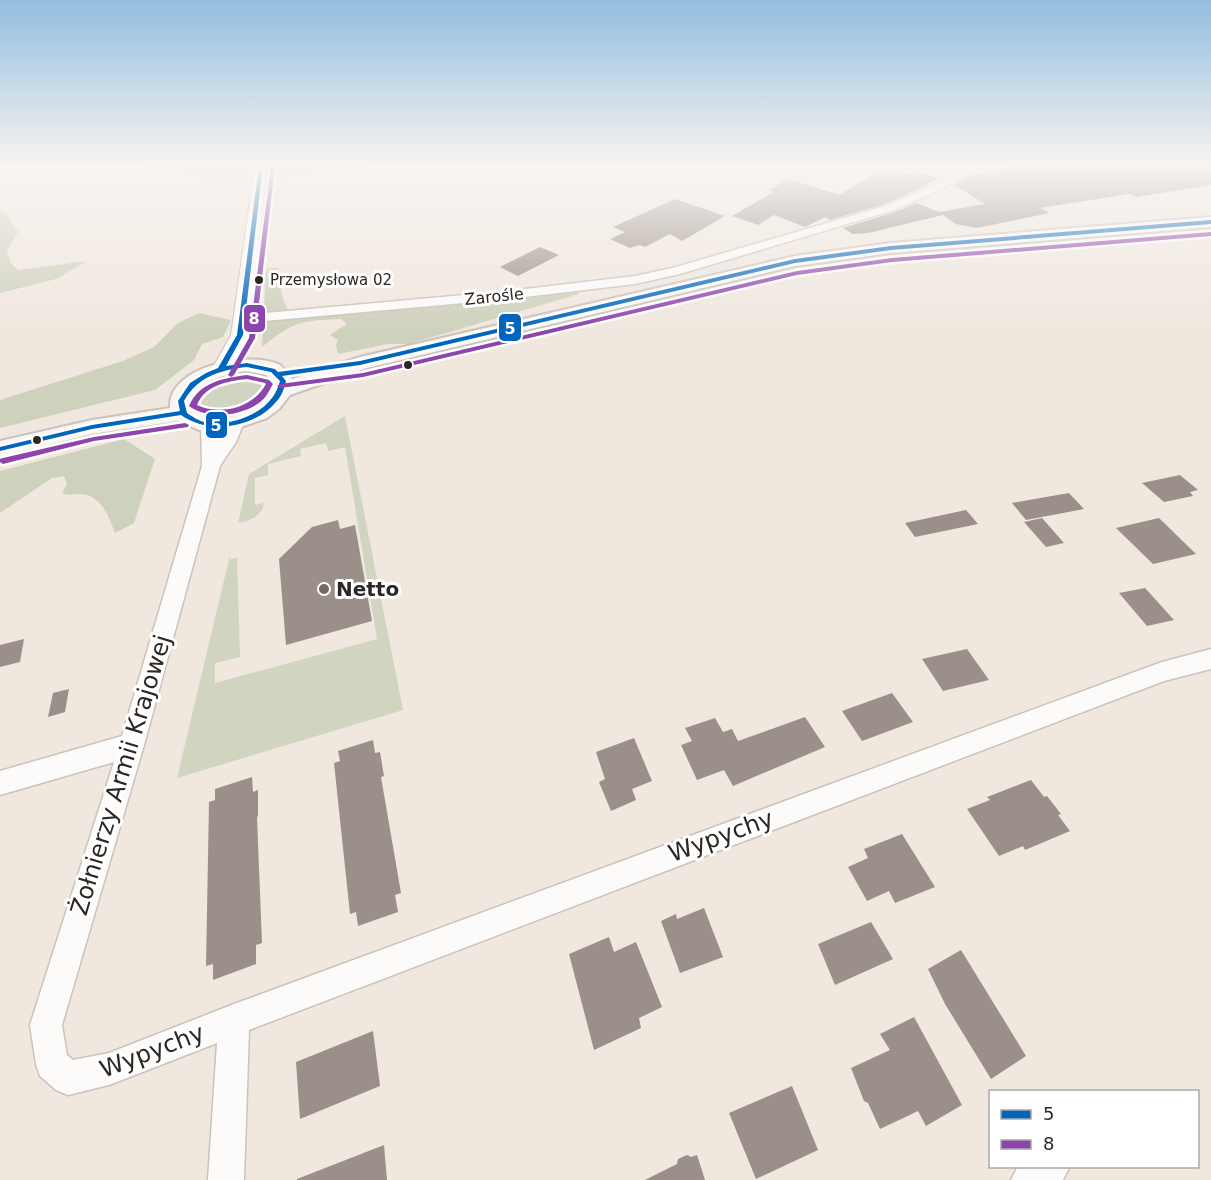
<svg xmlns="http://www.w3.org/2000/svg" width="1211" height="1180" font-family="'DejaVu Sans',sans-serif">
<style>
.green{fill:#d1d4c0}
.forest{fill:#ced1bc}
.building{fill:#9a9089}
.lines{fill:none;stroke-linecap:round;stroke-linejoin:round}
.minor-casing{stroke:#cac3bd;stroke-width:3}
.tertiary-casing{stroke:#cac3bd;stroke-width:2}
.secondary-casing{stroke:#cac3bd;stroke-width:4}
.minor{fill:#fdfbfa;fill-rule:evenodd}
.tertiary{fill:#fdfbfa;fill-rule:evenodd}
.secondary{fill:#f8f5f2;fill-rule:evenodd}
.bus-1-casing{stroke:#fff;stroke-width:5}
.bus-2-casing{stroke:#fff;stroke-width:5}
.bus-1{fill:#0065bd;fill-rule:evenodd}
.bus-2{fill:#8e44ad;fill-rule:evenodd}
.bus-dot{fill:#2c2722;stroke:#fff;stroke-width:2}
.poi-dot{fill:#716a64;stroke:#fff;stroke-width:2}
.labels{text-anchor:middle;stroke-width:6;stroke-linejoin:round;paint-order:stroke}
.far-bus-label{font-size:15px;fill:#2c2722;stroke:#fff;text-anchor:start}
.far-street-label{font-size:16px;fill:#2c2722;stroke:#fff}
.poi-label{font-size:20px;font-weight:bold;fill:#2c2722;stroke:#fff;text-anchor:start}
.near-street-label{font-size:24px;fill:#2c2722;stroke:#fff}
.line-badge{stroke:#fff;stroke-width:2}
.badge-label{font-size:16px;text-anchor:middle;font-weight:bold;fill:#fff}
</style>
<rect width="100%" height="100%" fill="#f0e7df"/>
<!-- green -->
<g class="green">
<path d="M249 375 257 378 265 387C260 411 213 424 199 403V397C210 379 230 375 249 375Z"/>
<path d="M345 416 403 710 177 778 230 555V559L237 558 240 657 215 663V683L377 639 345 447 328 451 326 443 300 449 301 456 268 464V475L255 478V505L264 503C262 516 250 521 238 523L249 474Z"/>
</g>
<!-- forest -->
<g class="forest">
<path d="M141 166H387L276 178 216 180Z"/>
<path d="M0 211 6 213 18 232 7 251 10 262 18 270 87 261 56 279 0 293Z"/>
<path d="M269 268H278L282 296 288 311 575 289 579 294 408 344H388L338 354 336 345 338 340 330 335 347 324 341 319C300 321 294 321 262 347L266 271Z"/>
<path d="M199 313 231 320 223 337 202 344 194 360 155 390 0 428V400L123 361 154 347 178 323Z"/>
<path d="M124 439 155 459 134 523 115 533C109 517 101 495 81 494 73 494 69 496 62 493L67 484 64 476 52 478 0 513V471Z"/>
</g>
<!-- building -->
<g class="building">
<path d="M1019 166H1211V185L1136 197 1129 194 1040 208 1050 213 977 228 956 224 943 215 868 233 853 234 843 228 895 212 916 203 939 212 985 204 954 185 969 176Z"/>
<path d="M881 169 910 175 915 171 938 178 923 187 885 204 830 220 825 217 805 227 774 215 758 225 732 216 774 192 769 190 788 179 839 195Z"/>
<path d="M675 199 725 216 682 241 670 234 645 247 639 245 630 248 610 239 625 232 613 227Z"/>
<path d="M540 247 559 255 518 276 500 267Z"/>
<path d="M1180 475 1198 490 1190 492 1193 496 1164 502 1142 483Z"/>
<path d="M1069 493 1084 509 1026 520 1012 503Z"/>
<path d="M966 510 978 524 915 537 905 523Z"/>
<path d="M1042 518 1064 543 1046 547 1024 522Z"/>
<path d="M1159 518 1196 554 1153 564 1116 528Z"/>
<path d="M338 520 340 529 355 525 372 621 286 645 279 559 312 527Z"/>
<path d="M1145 588 1174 620 1147 626 1119 593Z"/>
<path d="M24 639 20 662 0 667V645Z"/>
<path d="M967 649 989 680 943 691 922 659Z"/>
<path d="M69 689 65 712 48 717 53 693Z"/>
<path d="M892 693 913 722 862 741 842 711Z"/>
<path d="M805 717 825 747 733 786 724 770 697 780 681 745 692 741 685 728 715 718 723 732 732 729 738 741Z"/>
<path d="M634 738 652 781 632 789 636 800 611 811 599 782 605 779 596 752Z"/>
<path d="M373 740 375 753 380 752 384 776 381 777 401 893 395 895 398 912 358 926 356 912 350 914 334 763 340 761 338 751Z"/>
<path d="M252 777 253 792 258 790V816L257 817 262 943 256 945V964L213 980V964L206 966 209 802 215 800V789Z"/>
<path d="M1031 780 1044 797 1047 796 1061 814 1058 815 1070 831 1025 850 1023 846 999 856 967 809 990 800 987 797Z"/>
<path d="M902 834 935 887 895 903 889 891 867 901 848 867 868 858 864 849Z"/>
<path d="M704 908 723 957 680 973 661 921 676 914 677 919Z"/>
<path d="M871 922 893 959 835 985 818 944Z"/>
<path d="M609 937 614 952 636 942 662 1007 639 1018 641 1028 594 1050 569 954Z"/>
<path d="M961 950 1026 1056 991 1079 945 1004 928 969Z"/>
<path d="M914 1017 962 1105 926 1126 918 1111 880 1129 868 1103 864 1101 851 1068 890 1050 880 1034Z"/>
<path d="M373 1031 380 1086 300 1119 296 1062Z"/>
<path d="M792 1086 818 1150 756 1179 729 1113Z"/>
<path d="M384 1145 387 1180H297V1179Z"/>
<path d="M687 1155 691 1157 697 1155 705 1180H645L677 1164 678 1159Z"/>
</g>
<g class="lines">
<!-- minor casing -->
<g class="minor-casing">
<g id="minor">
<path d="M968 166H982L942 189 894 210 680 274 635 284 508 299 242 323 235 319 242 315 508 291 635 276 672 268 886 206 934 185Z"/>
<path d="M236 417 242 418 244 422 236 442 220 466 144 745 62 1025 67 1055 73 1060 109 1053 234 1004 1162 662 1211 649V669L1164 681 249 1030 244 1180H208L217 1043 109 1085 68 1095 56 1090 40 1076 36 1064 30 1025 114 762 0 795V771L122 736 202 466 201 424 203 420H215L217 424 218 441 230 418Z"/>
<path d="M1018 1166H1070L1063 1180H1011Z"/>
</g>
</g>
<!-- tertiary casing -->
<g class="tertiary-casing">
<path id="tertiary" d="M255 166H267L249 335 228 373H214L212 369 231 335Z"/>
</g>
<!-- secondary casing -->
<g class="secondary-casing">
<path id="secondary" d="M1211 217V227L891 253 795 266 367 368 290 395 279 409 267 418 229 431 199 430 178 421 92 434 0 457V441L92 420 170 408C167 366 250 350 280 365 284 368 289 375 292 379L360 357 795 256 891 243ZM247 371 266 375 272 382C264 411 218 429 193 410 187 382 227 374 247 371Z"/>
</g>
<!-- minor -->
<use href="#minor" class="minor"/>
<!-- tertiary -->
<use href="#tertiary" class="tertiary"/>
<!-- secondary -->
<use href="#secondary" class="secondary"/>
<!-- bus-1 casing -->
<g class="bus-1-casing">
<path id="bus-1" d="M259 166H263L243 335 226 366 247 363 275 369 278 372 360 361 795 259 891 246 1211 220V224L891 250 795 263 360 365 282 376 286 381C284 389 282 396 276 402 255 428 208 435 181 415L92 429 0 451V447L92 425 180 411 178 401 190 383 206 373 218 368 237 335ZM247 367 271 372 280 381C278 387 276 393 272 398 258 417 226 427 204 422 197 420 193 417 187 413L184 401C198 376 221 370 247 367Z"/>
</g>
<!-- bus-2 casing -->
<g class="bus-2-casing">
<g id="bus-2">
<path d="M275 166 255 338 234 375 231 377 228 375 249 338 271 167Z"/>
<path d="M1211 232V236L892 262 797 275 363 377 280 388 277 386 280 384 363 373 797 271 892 258Z"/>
<path d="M247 375 269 380 273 384C269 391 266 398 259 403 240 416 208 420 189 406 199 382 224 378 247 375ZM247 379 265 383 266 384C253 408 221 416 197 405 205 385 228 381 247 379Z"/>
<path d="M185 423 189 425 188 427 94 441 3 464 0 462V459L3 458 94 437Z"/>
</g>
</g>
<!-- bus-1 -->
<use href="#bus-1" class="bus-1"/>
<!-- bus-2 -->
<use href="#bus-2" class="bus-2"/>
</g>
<!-- sky -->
<linearGradient id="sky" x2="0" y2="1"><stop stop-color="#93bedf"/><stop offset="0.5" stop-color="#f8f4f1"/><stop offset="1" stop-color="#f8f4f1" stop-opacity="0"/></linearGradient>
<rect width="1211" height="332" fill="url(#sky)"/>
<!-- markers -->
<g class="bus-dot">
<circle cx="259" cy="280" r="5"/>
<circle cx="408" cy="365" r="5"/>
<circle cx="37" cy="440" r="5"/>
</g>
<circle class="poi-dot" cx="324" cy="589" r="6"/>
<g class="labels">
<!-- far-bus labels -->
<g class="far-bus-label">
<text x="270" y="285">Przemysłowa 02</text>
</g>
<!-- far-street labels -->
<g class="far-street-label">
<text transform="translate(494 296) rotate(-6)" y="6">Zarośle</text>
</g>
<!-- poi labels -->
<g class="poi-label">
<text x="336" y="596">Netto</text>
</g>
<!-- near-street labels -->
<g class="near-street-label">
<text transform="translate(121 775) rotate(-73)" y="8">Żołnierzy Armii Krajowej</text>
<text transform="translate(721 836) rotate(-20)" y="8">Wypychy</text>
<text transform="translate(152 1051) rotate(-21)" y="8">Wypychy</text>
</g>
</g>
<g class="line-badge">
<rect x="243" y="304" width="23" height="29" rx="6" fill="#8e44ad"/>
<rect x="498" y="313" width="24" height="29" rx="6" fill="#0065bd"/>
<rect x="205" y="411" width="23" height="28" rx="6" fill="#0065bd"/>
</g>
<g class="badge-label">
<text x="254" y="324">8</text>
<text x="510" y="334">5</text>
<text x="216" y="431">5</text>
</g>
<!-- legend -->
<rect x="989" y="1090" width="210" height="78" fill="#ffffff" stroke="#aba9a7" stroke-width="1.5"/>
<rect x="1001" y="1110" width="30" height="9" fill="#0065bd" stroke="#aba9a7" stroke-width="1.5"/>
<text x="1043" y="1120" font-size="18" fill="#2c2722">5</text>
<rect x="1001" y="1140" width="30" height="9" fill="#8e44ad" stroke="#aba9a7" stroke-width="1.5"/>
<text x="1043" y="1150" font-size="18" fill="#2c2722">8</text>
</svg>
